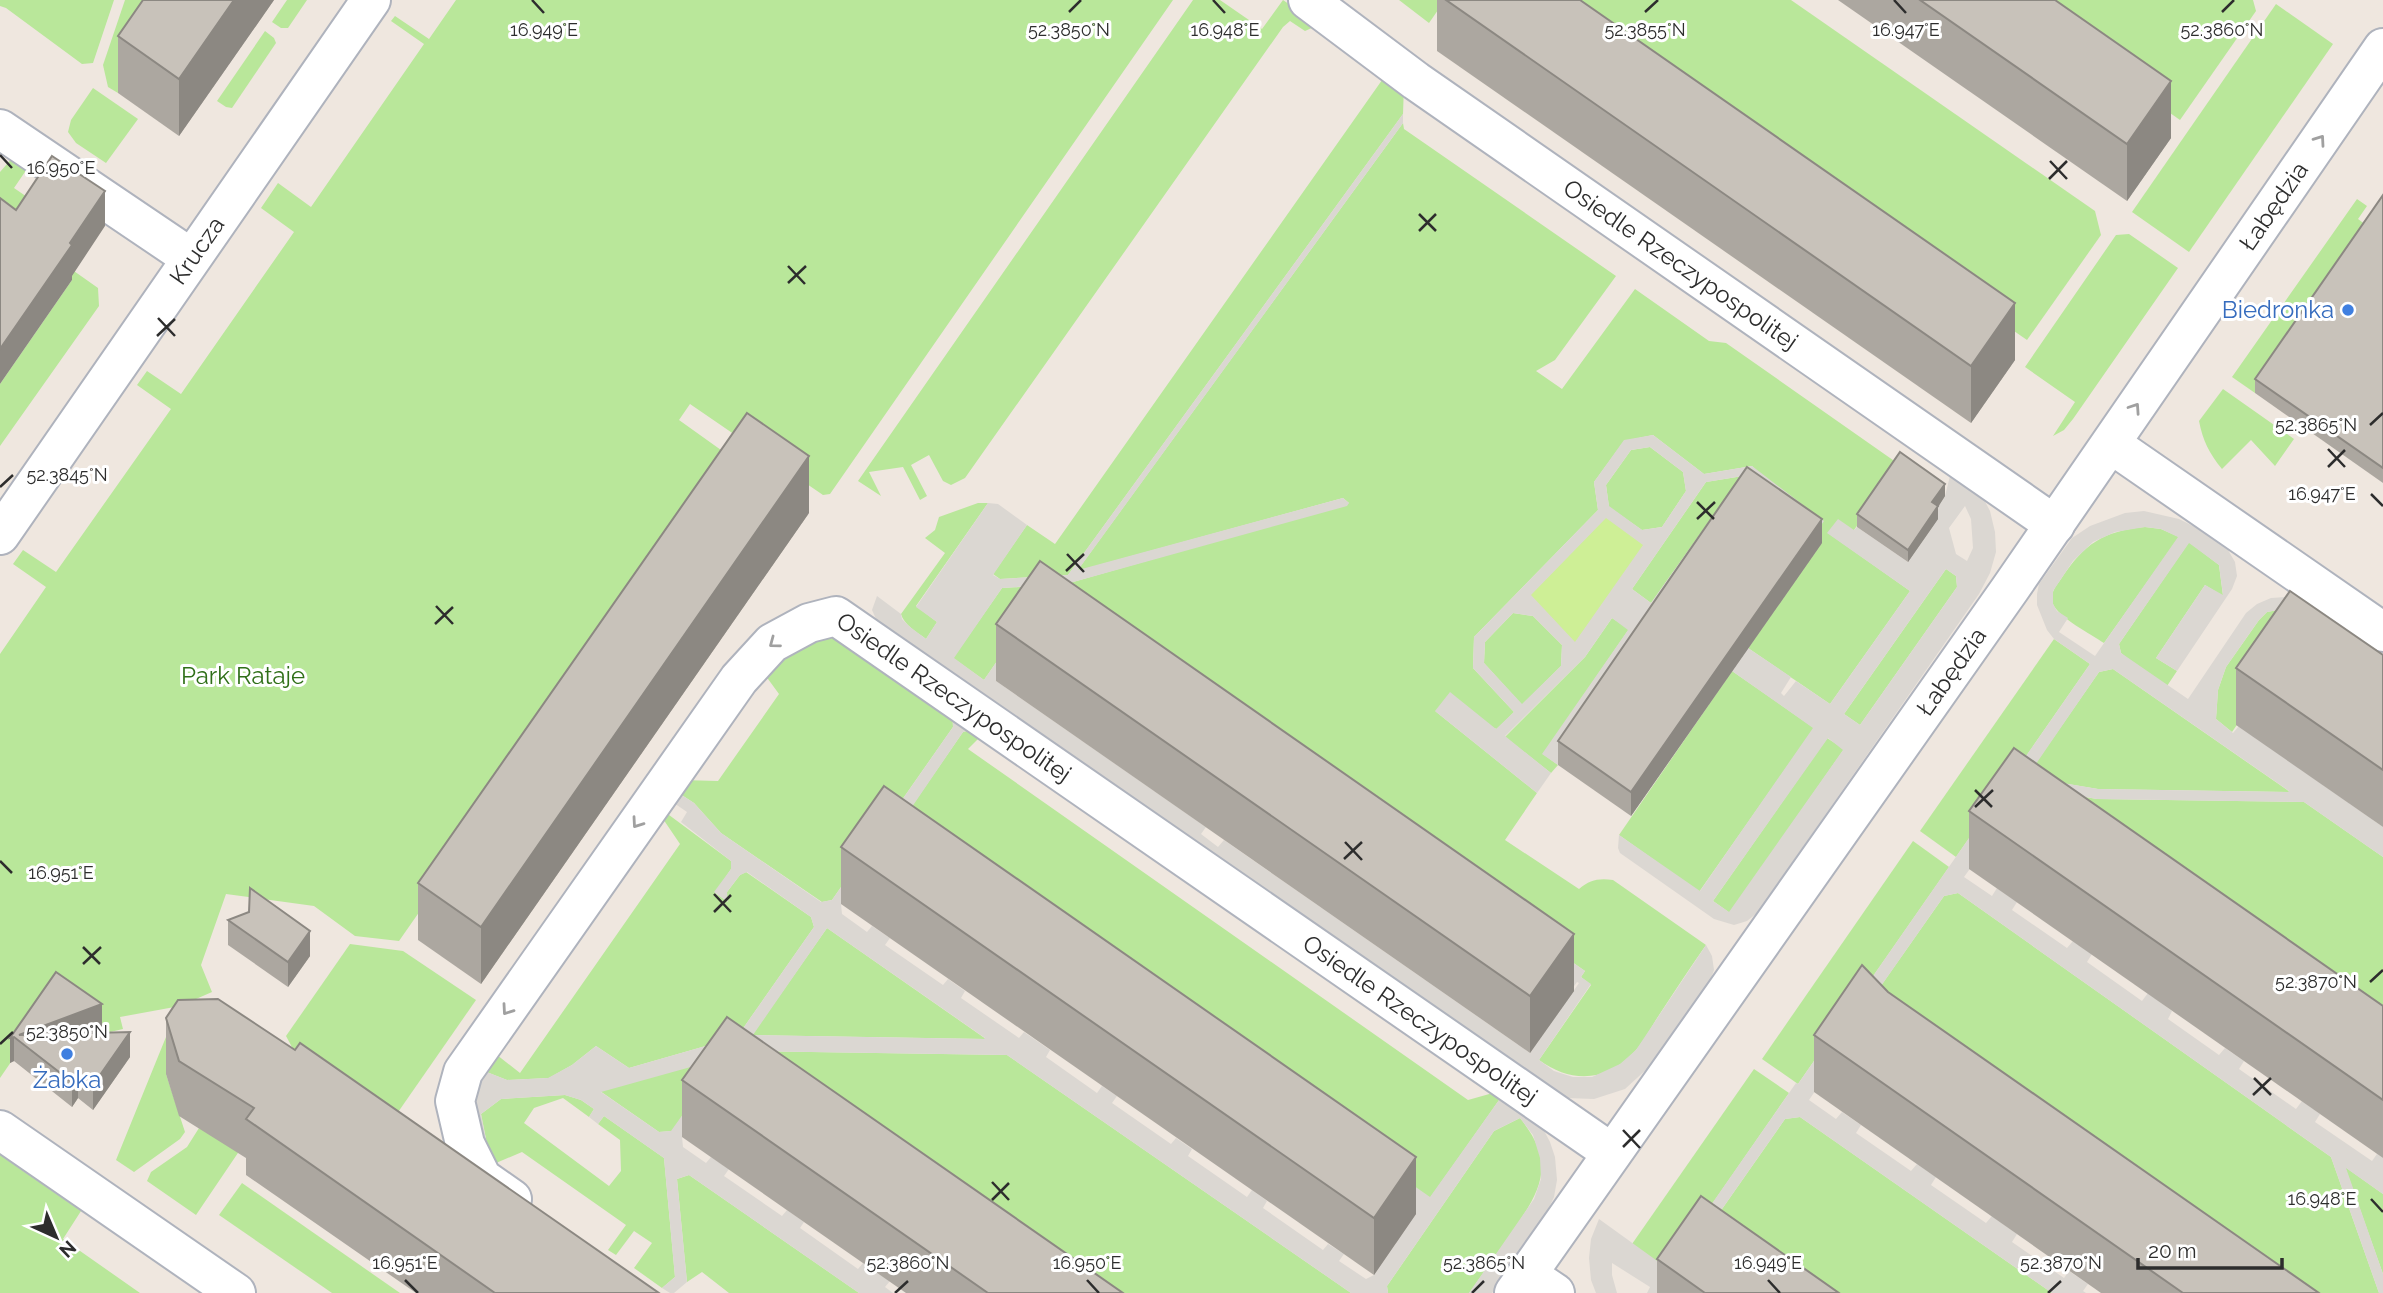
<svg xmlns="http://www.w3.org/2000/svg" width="2383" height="1293" font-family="Raleway,sans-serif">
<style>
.green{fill:#b9e79a}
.pitch{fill:#ceef96}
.plaza{fill:#dbd7d2;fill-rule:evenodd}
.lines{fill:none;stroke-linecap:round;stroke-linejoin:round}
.minor-casing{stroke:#afb3bd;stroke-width:42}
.minor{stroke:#fff;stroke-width:38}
.wall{fill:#aca7a0}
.shaded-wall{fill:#8c8882}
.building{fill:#c8c2ba;stroke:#8c8882;stroke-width:2}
.oneway{stroke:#a0a0a0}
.ticks{fill:none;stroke:#2d2d2d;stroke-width:2.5}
.shop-dot{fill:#3f7fe0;stroke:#fff;stroke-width:2.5}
.labels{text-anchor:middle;stroke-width:6;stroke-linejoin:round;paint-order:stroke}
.street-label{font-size:24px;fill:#2d2d2d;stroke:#fff}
.shop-label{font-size:24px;fill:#366cbe;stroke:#fff;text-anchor:end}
.park-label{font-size:24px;fill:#2f6f18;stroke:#fff}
.ticks-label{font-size:18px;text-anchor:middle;fill:#2d2d2d;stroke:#fff;stroke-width:6;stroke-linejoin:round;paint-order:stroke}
</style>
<rect width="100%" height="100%" fill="#efe7df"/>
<!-- green -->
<g class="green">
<path d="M0 0H114L93 63 82 64 6 8 0 6Z"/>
<path d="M125 0H183L118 93 108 87 103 65Z"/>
<path d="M287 0H307L288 28H281L272 22Z"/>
<path d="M456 0H1173L830 494 823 495 690 404 679 420 735 460 399 941 355 936 314 906 226 894 201 965 212 992 180 1006 120 1017 123 1029 106 1033 55 998 0 1078V654L46 587 13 564 23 550 56 572 171 409 137 385 147 371 181 394 294 232 261 208 278 183 311 207 424 44 391 21 395 16 429 39Z"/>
<path d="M1193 0H1220L1262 29 1283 0 1313 21 1314 27 1305 31 1290 21 1283 27 965 478 951 485 943 481 929 455 911 465 927 496 920 500 903 467 869 472 881 496 858 481Z"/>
<path d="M1399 0H1445L1429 23Z"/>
<path d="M1535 0H1791L2095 211 2101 235 2027 340Z"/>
<path d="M2009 0H2253L2256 11 2180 120Z"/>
<path d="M2276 4 2333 44 2189 252 2132 212Z"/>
<path d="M265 31 274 38 276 43 232 108 226 107 217 101Z"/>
<path d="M1387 73 1404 85 1403 114 1068 575 1000 579 993 574 1027 525 1055 544Z"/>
<path d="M93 88 138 119 106 163 76 143 68 132 71 120Z"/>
<path d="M1403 123 1404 129 1616 276 1555 360 1536 371 1562 389 1635 289 1709 341 1726 343 1900 465 1854 530 1828 533 1910 591 1830 704 1748 648 1821 543 1752 466 1704 474 1653 435 1624 441 1594 482 1598 510 1474 637 1473 668 1514 712 1497 729 1435 711 1537 793 1505 840 1579 889C1590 880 1598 878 1613 880L1706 945C1691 966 1677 988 1663 1009 1654 1022 1646 1038 1636 1050 1608 1082 1572 1084 1539 1060L1591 985 1581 977 1585 971 1054 601 1066 584 1349 503 1343 498 1077 571Z"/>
<path d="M14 156 29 166 14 188 94 243 0 204V172Z"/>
<path d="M2357 199 2367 206 2358 219 2370 228 2255 393 2232 377Z"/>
<path d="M2129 234 2178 268 2073 419 2064 430 2053 436 2075 402 2025 367 2116 235Z"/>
<path d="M47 252 98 288 99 306 0 446V384L72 280Z"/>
<path d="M2223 389 2294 439 2275 466 2251 440 2222 469C2209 453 2203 441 2199 421Z"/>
<path d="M1650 447 1683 472 1686 491 1662 527 1642 530 1609 507 1606 485 1631 450Z"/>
<path d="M1749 475 1811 522 1734 486 1651 603 1632 589 1706 482Z"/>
<path d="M978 503H988L916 606 937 622 926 639C917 632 904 625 901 614L945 553 925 538 935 530 939 517Z"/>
<path d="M2145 527 2161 529 2179 537 2104 643C2092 635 2058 617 2053 604 2049 594 2056 586 2061 579 2084 544 2103 531 2145 527Z"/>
<path d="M2189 542 2219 565 2223 596 2205 585 2156 658 2177 671 2167 686 2127 658 2121 653 2119 644Z"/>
<path d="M1946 569 1956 576 1957 587 1860 725 1844 714Z"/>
<path d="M1050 585 984 680 953 658 1002 588Z"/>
<path d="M2278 610 2290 648 2232 732 2216 719 2218 690 2226 667 2259 620 2267 612Z"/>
<path d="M1513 613 1533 616 1562 645 1561 666 1522 705 1484 663 1485 642Z"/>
<path d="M1612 618 1629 629 1543 754 1558 765 1551 773 1505 737 1585 657Z"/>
<path d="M838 638 952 707 953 727 832 900 822 902 721 833 694 803 674 790 681 780 718 781 779 694 760 668 812 639Z"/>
<path d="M2054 639 2090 664 1956 857 1920 831Z"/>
<path d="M2113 669 2290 792 2098 789 2026 777 2099 672Z"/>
<path d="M1732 671 1814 728 1699 892 1619 835Z"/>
<path d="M981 727 986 731 968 749 1468 1100 1500 1091 1504 1093 1430 1198 898 826 963 732Z"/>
<path d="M1827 738 1844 749 1730 913 1713 901Z"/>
<path d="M2026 787 2097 799 2304 802 2383 857V1037Z"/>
<path d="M661 809 731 861V869L715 893 727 901V892L740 875 746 872 811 917 814 927 737 1037 629 1068 596 1046 572 1065 549 1078 507 1080 479 1069 492 1051 520 1073 680 844 659 813Z"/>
<path d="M1913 841 1949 867 1798 1084 1762 1059Z"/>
<path d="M1958 893 2331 1157 2379 1293H2275L1866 1007 1944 896Z"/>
<path d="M827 928 986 1039 752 1035Z"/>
<path d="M350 944 403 951 476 1000 387 1128 306 1073 286 1036Z"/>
<path d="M166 1037 294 1070 196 1215 147 1181 151 1172 187 1147 199 1128 206 1132 166 1074 185 1132 180 1139 134 1172 116 1160Z"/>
<path d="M750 1051 1007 1055 1351 1293H1079Z"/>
<path d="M723 1057 672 1131 659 1132 600 1091Z"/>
<path d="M1754 1069 1789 1093 1667 1269 1632 1244Z"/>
<path d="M565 1095 581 1100 594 1109 589 1117 563 1098 534 1108 524 1123 609 1186 621 1171 620 1140 598 1124 604 1116 664 1158 675 1277 662 1288 634 1268 652 1243 634 1231 616 1255 608 1250 626 1225 522 1152 496 1163 487 1144 481 1114 501 1099Z"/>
<path d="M1800 1117 2052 1293H1798L1708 1229 1785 1119Z"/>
<path d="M1520 1118C1558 1165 1540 1191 1510 1235 1496 1254 1483 1274 1469 1293H1388L1387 1286 1494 1131Z"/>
<path d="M0 1155 81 1211 63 1239 140 1293H0Z"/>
<path d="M2345 1167 2383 1194V1274Z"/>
<path d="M689 1175 859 1293H729L702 1272 687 1282 677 1179Z"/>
<path d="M242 1183 400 1293H332L219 1215Z"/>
</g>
<!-- pitch -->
<path class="pitch" d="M1606 517 1644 545 1575 643 1530 595Z"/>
<!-- plaza -->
<g class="plaza">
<path d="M1403 114V123L1078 570 1343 498 1349 503 1347 506 1066 584 1054 601 1585 971 1581 977 1591 984 1539 1060 1554 1071 1573 1077H1592L1620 1064 1636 1050 1706 945 1712 956 1714 970 1710 981 1649 1067 1625 1089 1594 1099 1566 1098 885 628 876 619 872 610 877 596 901 614 902 619 910 627 926 639 937 622 916 607 988 503 998 504 1027 525 993 575 1000 579 1068 575ZM1049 585 984 680 954 658 1002 588ZM1045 612 1572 989 1577 982 1579 983 1530 1053 1224 840 1218 847 1201 834 1206 827 996 681Z"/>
<path d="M1653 435 1704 474 1752 466 1824 521 1813 537 1749 475 1706 482 1632 589 1651 603 1734 486 1746 494 1558 765 1542 754 1628 630 1612 618 1585 657 1505 736 1551 773 1537 793 1435 711 1450 692 1496 729 1514 712 1473 668 1474 637 1598 510 1594 482 1624 440ZM1650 447 1683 472 1686 491 1662 527 1642 530 1609 506 1606 485 1631 450ZM1606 518 1643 545 1575 642 1531 595ZM1513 613 1533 616 1562 645 1561 666 1522 704 1484 663 1485 642Z"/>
<path d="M1952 468 1980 492 1990 511 1995 532 1996 552 1990 573 1979 594 1757 913 1747 921 1734 925 1714 919 1620 853 1618 848 1619 835 1700 891 1813 728 1732 671 1748 648 1791 677 1781 693 1784 696 1796 681 1830 704 1910 591 1827 533 1838 519 1854 530 1857 527 1908 562 1932 515 1945 496ZM1965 506 1971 519 1973 548 1967 561 1956 554 1949 528ZM1946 569 1956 576 1957 587 1860 725 1844 714ZM1828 738 1843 750 1729 912 1713 901Z"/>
<path d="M2144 511 2179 519 2195 527 2228 550 2235 562 2237 576 2232 589 2177 671 2156 658 2205 585 2223 595 2219 565 2189 543 2119 644 2121 653 2188 699 2246 613 2257 604 2271 598 2286 597 2278 610 2267 612 2259 620 2226 667 2218 690 2216 719 2233 733 2239 726 2383 827V857L2304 802 2097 799 2029 787 1964 877 1992 896 1997 888 2017 902 2012 910 2067 948 2073 941 2092 954 2087 962 2142 1001 2148 993 2172 1011 2168 1019 2219 1055 2225 1048 2244 1061 2239 1069 2296 1109 2302 1101 2320 1114 2315 1122 2372 1161 2377 1154 2383 1158V1194L2346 1168 2383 1274V1293H2379L2331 1157 1958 893 1944 896 1867 1006 1862 1022 1809 1100 1836 1119 1842 1112 1861 1125 1856 1133 1911 1171 1917 1164 1936 1177 1931 1185 1986 1223 1992 1216 2017 1234 2012 1242 2064 1278 2069 1271 2088 1284 2083 1291 2086 1293H2052L1800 1117 1785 1119 1708 1229 1673 1293H1647L1650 1287 1612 1263V1275L1617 1293H1596L1591 1280 1589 1258 1591 1239 1599 1219 1667 1268 1796 1083 1798 1084 2090 664 2054 639 2047 630 2037 605V594L2039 584 2072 538 2090 526 2125 513ZM2145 527 2161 529 2178 537 2095 656 2059 632 2068 618 2057 611 2053 604V591L2073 561 2093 542 2115 532ZM2113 669 2289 791 2288 792 2098 789 2027 777 2099 672Z"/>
<path d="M952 707 981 727 963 732 899 826 1430 1197 1504 1093 1540 1123 1550 1142 1555 1157 1557 1180 1554 1197 1545 1216 1492 1293H1469L1534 1199 1541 1179 1540 1158 1533 1135 1520 1118 1494 1131 1387 1286 1388 1293H1351L1007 1055 750 1051 682 1137 683 1147 706 1163 711 1157 729 1169 724 1176 782 1216 787 1210 804 1222 800 1228 858 1269 863 1263 890 1281 885 1287 893 1293H859L689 1175 677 1179 687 1282 674 1293H670L662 1288 675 1277 664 1158 604 1116 598 1124 589 1117 594 1109 581 1100 565 1095 501 1099 481 1114 487 1144 496 1163 489 1166 471 1104 479 1069 507 1080 548 1078 572 1065 596 1046 629 1068 737 1037 814 927 811 917 747 872 740 875 727 892 728 902 714 892 731 869V861L681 822 687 812 668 799 674 790 694 803 721 833 821 902 832 900 953 727ZM884 843 1416 1214 1374 1275 1366 1279 1339 1261 1344 1254 1328 1244 1323 1250 1263 1208 1267 1201 1252 1190 1247 1197 1188 1156 1192 1149 1176 1138 1171 1144 1112 1103 1117 1096 1102 1086 1097 1093 1046 1057 1050 1050 1024 1032 1019 1038 961 998 965 991 948 979 943 985 885 945 890 938 872 926 867 932 842 914 841 904ZM827 928 985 1038 984 1039 753 1035ZM723 1058 671 1131 659 1132 601 1092Z"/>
</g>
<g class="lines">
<!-- minor casing -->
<g class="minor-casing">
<g id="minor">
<path id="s1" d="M1308 0 1416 81 2055 525"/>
<path d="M0 129 191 258"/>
<path d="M2111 444 2383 632"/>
<path id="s2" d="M0 535 371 0"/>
<path d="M0 1130 236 1293"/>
<path id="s3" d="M512 1199 482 1178 465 1144 455 1101 463 1072 739 679 772 643 809 623 836 616 1612 1153"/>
<path d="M1527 1274 1555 1293"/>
<path id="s4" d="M1514 1293 2010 589 2383 48"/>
</g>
</g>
<!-- minor -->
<use href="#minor" class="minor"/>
</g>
<!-- wall -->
<g class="wall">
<path d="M274 0 179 136 118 93V36Z"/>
<path d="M1437 0H1580L2015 360 1971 423 1437 51Z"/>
<path d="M1838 0H2055L2171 138 2127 201Z"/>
<path d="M2383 195V483L2255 393V379Z"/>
<path d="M1945 496 1938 507V519L1908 562 1857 527V514Z"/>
<path d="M809 513 481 984 418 940V883Z"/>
<path d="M1822 543 1631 816 1558 765V741Z"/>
<path d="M996 624 1574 991 1530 1053 996 681Z"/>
<path d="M2383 655V827L2236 725V668Z"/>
<path d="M1969 811 2383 1006V1158L1969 869Z"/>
<path d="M841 847 1416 1214 1374 1275 841 904Z"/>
<path d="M228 920 310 956 288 987 228 945Z"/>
<path d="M56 972 102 1029 90 1033 130 1057 93 1110 78 1098 72 1107 14 1061 10 1063V1038Z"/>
<path d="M1888 992 2319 1293H2101L1814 1092V1035Z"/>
<path d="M166 1018 659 1293H416L246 1175V1158L179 1116 166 1074Z"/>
<path d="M682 1080 1123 1293H906L682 1137Z"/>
<path d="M1657 1259 1839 1293H1657Z"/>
</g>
<!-- shaded-wall -->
<g class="shaded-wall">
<path d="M234 0H274L179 136V79Z"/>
<path d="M2171 81V138L2127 201V144Z"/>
<path d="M105 191V226L72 276V280L0 384V349Z"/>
<path d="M2015 303V360L1971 423V366Z"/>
<path d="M809 456V513L481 984V927Z"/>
<path d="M1945 484V496L1938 507V519L1908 562V550L1932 502Z"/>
<path d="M1822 519V543L1631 816V792Z"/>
<path d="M310 931V956L288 987V962Z"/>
<path d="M1574 934V991L1530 1053V996Z"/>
<path d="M102 1004V1029L35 1054 19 1035Z"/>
<path d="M130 1032V1057L93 1110V1085Z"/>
<path d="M14 1037V1061L10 1063V1038Z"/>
<path d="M78 1073V1098L72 1107V1082Z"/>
<path d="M1416 1157V1214L1374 1275V1218Z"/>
</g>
<!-- building -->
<g class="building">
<path d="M143 0H234L179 79 118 36Z"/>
<path d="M1446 0H1580L2015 303 1971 366Z"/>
<path d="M1920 0H2055L2171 81 2127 144Z"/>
<path d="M52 156 105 191 70 243 72 245 0 349V198L16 210Z"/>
<path d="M2383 195V468L2255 379Z"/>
<path d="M747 413 809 456 481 927 418 883Z"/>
<path d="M1900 452 1945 484 1932 502 1938 506 1908 550 1857 514Z"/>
<path d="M1747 467 1822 519 1631 792 1558 741Z"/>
<path d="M1040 561 1574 934 1530 996 996 624Z"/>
<path d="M2290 591 2383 655V770L2236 668Z"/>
<path d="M2014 748 2383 1006V1100L1969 811Z"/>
<path d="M884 786 1416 1157 1374 1218 841 847Z"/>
<path d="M250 888 310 931 288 962 228 920 249 912Z"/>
<path d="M1862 965 1888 992 2319 1293H2183L1814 1035Z"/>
<path d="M56 972 102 1004 19 1035 130 1032 93 1085 78 1073 72 1082 14 1037 10 1038Z"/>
<path d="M218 999 295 1050 300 1043 659 1293H495L246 1119 254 1108 179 1061 166 1018 178 1000Z"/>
<path d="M727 1017 1123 1293H988L682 1080Z"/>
<path d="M1701 1196 1839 1293H1705L1657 1259Z"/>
</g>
<!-- one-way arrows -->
<defs><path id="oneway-chevron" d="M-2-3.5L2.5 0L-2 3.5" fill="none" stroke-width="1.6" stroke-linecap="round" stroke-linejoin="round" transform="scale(1.75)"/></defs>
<g class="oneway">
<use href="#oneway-chevron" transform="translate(2320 140) rotate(-55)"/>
<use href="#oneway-chevron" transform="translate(2135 408) rotate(-56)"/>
<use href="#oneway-chevron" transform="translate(774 643) rotate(143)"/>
<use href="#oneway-chevron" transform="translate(637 823) rotate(125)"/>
<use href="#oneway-chevron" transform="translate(507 1010) rotate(125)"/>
</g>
<!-- ticks -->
<path class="ticks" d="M532 0 544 13M1213 0 1225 13M1894 0 1906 13M1069 12 1081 0M1645 12 1658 0M2222 12 2234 0M0 155 12 168M2050 161 2067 179M2049 179 2067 161M1419 214 1436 231M1419 231 1436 214M788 266 805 284M788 283 806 266M158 318 175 336M157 336 175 319M2370 425 2383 413M2328 449 2345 467M2328 467 2345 450M0 487 13 475M2371 494 2383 506M1697 502 1714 519M1697 519 1715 502M1067 554 1084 572M1066 571 1084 554M436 606 453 624M435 624 453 607M1975 790 1992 807M1975 807 1993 790M1345 842 1362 860M1344 859 1362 842M0 861 12 873M714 894 731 912M714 912 731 895M83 947 100 964M83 964 101 947M2370 982 2383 970M0 1044 13 1032M2254 1078 2271 1095M2253 1095 2271 1078M1623 1130 1640 1148M1623 1147 1640 1130M992 1182 1009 1200M2371 1199 2383 1212M992 1200 1009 1183M405 1280 418 1293M1087 1280 1099 1293M1768 1280 1780 1293M895 1293 908 1281M1472 1293 1484 1281M2048 1293 2061 1281"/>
<!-- markers -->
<g class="shop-dot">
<circle cx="2348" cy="310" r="7"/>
<circle cx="67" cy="1054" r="7"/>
</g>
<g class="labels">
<!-- street labels -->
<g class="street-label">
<text dy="8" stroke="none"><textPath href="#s4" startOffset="1326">Łabędzia</textPath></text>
<text dy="8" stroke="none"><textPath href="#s2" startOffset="346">Krucza</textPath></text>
<text dy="8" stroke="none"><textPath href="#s1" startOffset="457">Osiedle Rzeczypospolitej</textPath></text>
<text dy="8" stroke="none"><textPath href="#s4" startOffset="760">Łabędzia</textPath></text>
<text dy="8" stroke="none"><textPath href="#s3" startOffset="891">Osiedle Rzeczypospolitej</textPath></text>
<text dy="8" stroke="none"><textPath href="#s3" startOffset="1458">Osiedle Rzeczypospolitej</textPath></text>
</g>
<!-- shop labels -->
<g class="shop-label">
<text x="2334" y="318">Biedronka</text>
<text x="67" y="1088" text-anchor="middle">Żabka</text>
</g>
<!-- park labels -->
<g class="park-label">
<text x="243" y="684">Park Rataje</text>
</g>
</g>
<g class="ticks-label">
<text x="1069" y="36">52.3850°N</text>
<text x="1645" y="36">52.3855°N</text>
<text x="2222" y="36">52.3860°N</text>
<text x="544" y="36">16.949°E</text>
<text x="1225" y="36">16.948°E</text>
<text x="1906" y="36">16.947°E</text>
<text x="61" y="174">16.950°E</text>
<text x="2316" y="431">52.3865°N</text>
<text x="67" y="481">52.3845°N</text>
<text x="2322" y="500">16.947°E</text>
<text x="61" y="879">16.951°E</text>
<text x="2316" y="988">52.3870°N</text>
<text x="67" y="1038">52.3850°N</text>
<text x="2322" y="1205">16.948°E</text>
<text x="405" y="1269">16.951°E</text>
<text x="1087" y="1269">16.950°E</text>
<text x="1768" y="1269">16.949°E</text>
<text x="908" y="1269">52.3860°N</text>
<text x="1484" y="1269">52.3865°N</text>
<text x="2061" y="1269">52.3870°N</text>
</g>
<!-- north arrow -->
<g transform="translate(56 1237) rotate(136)" stroke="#ffffff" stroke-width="5" paint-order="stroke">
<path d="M0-5L12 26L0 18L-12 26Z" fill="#2d2d2d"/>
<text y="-10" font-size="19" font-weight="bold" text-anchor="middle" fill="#2d2d2d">N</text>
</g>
<!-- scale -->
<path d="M2138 1258v10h144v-10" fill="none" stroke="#2d2d2d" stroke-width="3.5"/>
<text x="2148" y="1258" font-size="21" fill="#2d2d2d" stroke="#ffffff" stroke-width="5" paint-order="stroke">20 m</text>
</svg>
